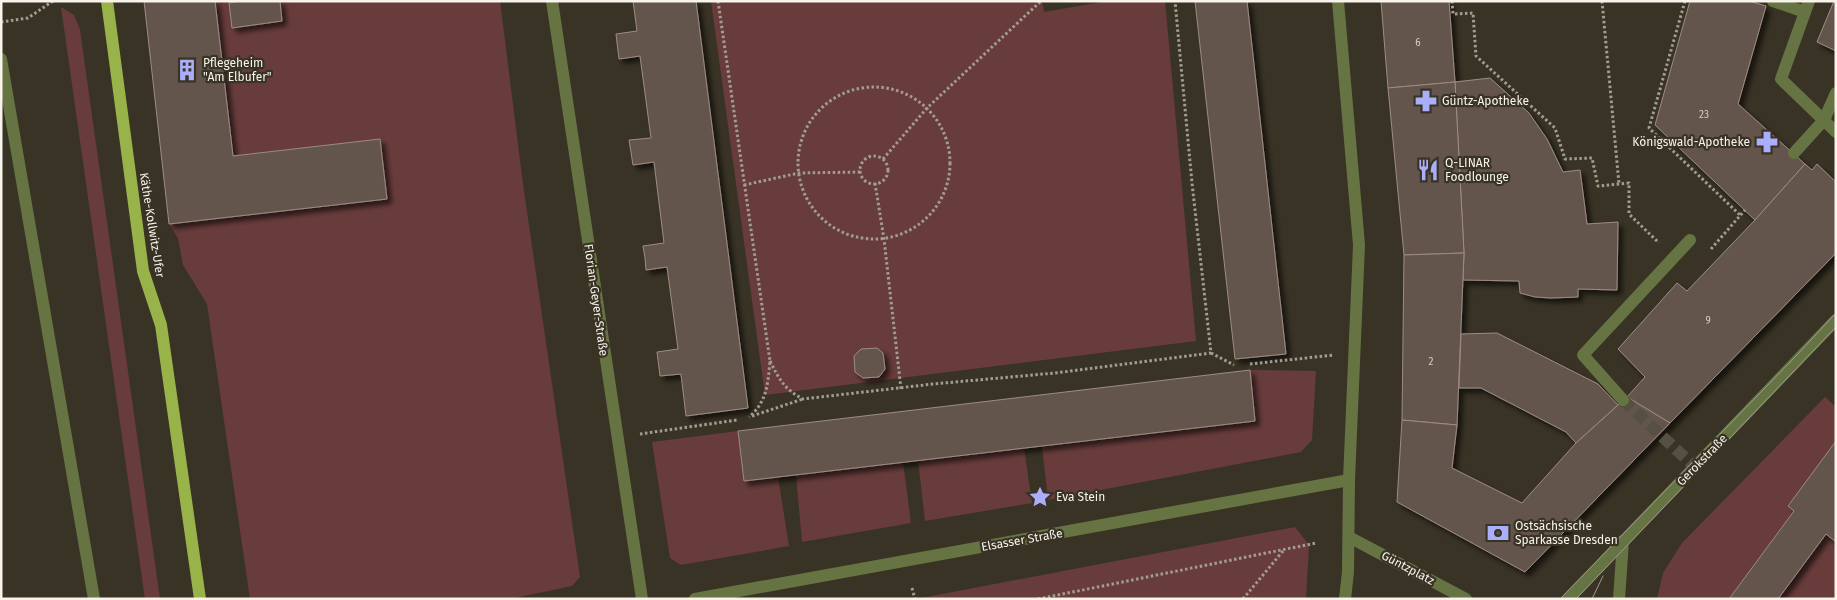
<svg xmlns="http://www.w3.org/2000/svg" width="1837" height="600" font-family="'Fira Sans',sans-serif">
<style>
.green{fill:#683c3b}
.building{fill:#64554b;stroke:#9d8c82;filter:url(#shadow)}
.lines{fill:none;stroke-linecap:round;stroke-linejoin:round}
.minor-tunnel{stroke:#565043;stroke-width:12;stroke-dasharray:12 6;stroke-linecap:butt}
.path{stroke:#a29d92;stroke-width:3;stroke-dasharray:2.5 2.5;stroke-linecap:butt}
.minor{stroke:#667444;stroke-width:12}
.major{stroke:#98b349;stroke-width:12}
.tram{stroke:#9f9a8f;stroke-width:1}
.labels{text-anchor:middle;stroke-width:4.5;stroke-linejoin:round;paint-order:stroke}
.number-label{font-size:10px;fill:#d3ccc3}
.poi-label{font-size:12px;fill:#f8f4eb;stroke:#393325;text-anchor:start}
.street-label{font-size:12px;fill:#f8f4eb;stroke:#393325}
</style>
<defs>
<filter id="shadow"><feDropShadow dx="4.5" dy="4.5" stdDeviation="2.5" flood-color="#0009"/></filter>
</defs>
<rect width="100%" height="100%" fill="#393325"/>
<!-- green -->
<g class="green">
<path d="M215 1H500L523 184 580 577 572 586 510 599H250L207 304 183 265 178 238 169 224 387 199 380 139 233 156Z"/>
<path d="M711 1H1042L1044 12 1108 1H1165L1196 341 765 395Z"/>
<path d="M61 7 74 15 80 30 160 599H145Z"/>
<path d="M1250 370 1316 371 1312 440 1301 452 1048 500 1042 446 1255 421Z"/>
<path d="M1825 397 1836 407V444L1794 511 1729 599H1657L1663 573 1682 543Z"/>
<path d="M738 431 744 481 778 477 789 546 681 565 670 558 652 442Z"/>
<path d="M1024 448 1032 503 925 521 918 460Z"/>
<path d="M903 462 911 523 802 542 796 475Z"/>
<path d="M1295 527 1309 545 1306 599H916Z"/>
<path d="M1826 534 1836 542V599H1778Z"/>
</g>
<!-- building -->
<g class="building">
<path d="M144 1H215L233 156 380 139 387 199 169 224Z"/>
<path d="M240 1H280L282 21 232 28 229 3Z"/>
<path d="M633 1H696L748 408 686 416 681 374 660 376 657 352 678 349 667 267 646 270 645 258 643 246 664 243 654 162 633 165 629 140 651 138 640 56 619 59 616 34 637 31Z"/>
<path d="M1195 1H1247L1286 354 1235 359Z"/>
<path d="M1381 1H1449L1455 82 1388 88Z"/>
<path d="M1690 1H1749L1766 6 1738 104 1805 164 1755 220 1655 125Z"/>
<path d="M1834 1H1836V51L1817 42Z"/>
<path d="M1490 78 1529 113 1547 139 1563 172 1580 170 1587 224 1618 222 1617 290 1578 289V297L1551 298 1535 297 1520 293 1519 281 1463 280 1464 253 1455 82Z"/>
<path d="M1455 82 1464 253 1404 255 1388 88Z"/>
<path d="M1805 164 1812 170 1817 164 1836 182V253L1670 423 1627 397 1645 377 1618 349 1677 283 1687 291 1755 220Z"/>
<path d="M1464 253 1457 425 1402 420 1404 255Z"/>
<path d="M1497 333 1598 384 1618 405 1576 443 1566 432 1481 388H1459L1461 334Z"/>
<path d="M877 348 883 353 885 369 879 377 863 378 855 372 854 356 861 349Z"/>
<path d="M1250 370 1255 421 744 481 738 431Z"/>
<path d="M1627 397 1670 423 1525 572 1397 502 1402 420 1457 425 1452 468 1522 503 1576 443Z"/>
<path d="M1836 441V542L1826 534 1778 599H1729L1794 511 1788 506Z"/>
</g>
<g class="lines">
<!-- minor-tunnel -->
<path class="minor-tunnel" d="M1623 400 1695 467"/>
<!-- path -->
<g class="path">
<path d="M718 1 770 361C768 383 767 402 749 417"/>
<path d="M1452 1 1453 14 1473 13 1476 56 1555 128 1565 159 1592 158 1598 186 1629 183V214L1659 243"/>
<path d="M1602 1 1619 184"/>
<path d="M1685 1 1649 128 1740 215"/>
<path d="M1 22 28 18 53 1"/>
<circle cx="874" cy="163" r="76"/>
<circle cx="874" cy="170" r="14"/>
<path d="M883 159 927 108 1041 1"/>
<path d="M875 183 884 239 901 389"/>
<path d="M744 185 799 173 861 172"/>
<path d="M1711 249 1745 210"/>
<path d="M1211 353 1234 365"/>
<path d="M770 361C779 379 784 389 803 399L933 384 1055 373 1211 353 1192 183 1175 1"/>
<path d="M1250 364 1334 355"/>
<path d="M752 416 803 399"/>
<path d="M640 434 737 420"/>
<path d="M912 588 915 599"/>
<path d="M1038 599 1316 543"/>
<path d="M1243 599 1283 551"/>
</g>
<!-- minor -->
<g class="minor">
<path d="M552 1 642 599"/>
<path d="M1338 1 1359 245 1349 480 1348 572 1345 599"/>
<path d="M1773 1 1805 12"/>
<path d="M1809 1 1781 79 1836 132"/>
<path d="M1 59 94 599"/>
<path d="M1794 153 1824 120 1836 93"/>
<path d="M1623 400 1583 355 1690 240"/>
<path d="M1349 537 1466 599"/>
<path d="M695 599 1349 480"/>
<path d="M1568 599 1836 320"/>
<path d="M1619 599 1623 541"/>
</g>
<!-- major -->
<path class="major" d="M107 1 143 271 161 325 200 599"/>
<!-- tram -->
<g class="tram">
<path d="M1560 599 1795 357 1836 313"/>
<path d="M1576 599 1836 327"/>
<path d="M1592 599 1603 576"/>
</g>
</g>
<!-- icons -->
<defs>
<g id="building-bare" transform="scale(1.725)"><path d="M-4-6H4V6H1V3H-1V6H-4ZM-2.5-4.3h1.7v1.8h-1.7ZM.8-4.3h1.7v1.8H.8ZM-2.5-1h1.7V.8h-1.7ZM.8-1h1.7V.8H.8Z" fill="#abaffb" stroke="#393325" stroke-width="2.5" paint-order="stroke"/></g>
<g id="pharmacy-bare" transform="scale(1.725)"><path d="M-2-6h4v4h4v4h-4v4h-4v-4h-4v-4h4Z" fill="#abaffb" stroke="#393325" stroke-width="2.5" paint-order="stroke"/></g>
<g id="restaurant-bare" transform="scale(1.725)"><path d="M-5-6h1v4h1v-4h1v4h1v-4h1v5L-1.5 .5V6h-2V.5L-5-1ZM5-6V6H3V1.5H1.5Q1.5-4 5-6Z" fill="#abaffb" stroke="#393325" stroke-width="2.5" paint-order="stroke"/></g>
<g id="sight-bare" transform="scale(1.725)"><path d="M0-6L1.8-2.2L6-1.7L2.9 1.2L3.7 5.4L0 3.3L-3.7 5.4L-2.9 1.2L-6-1.7L-1.8-2.2Z" fill="#abaffb" stroke="#393325" stroke-width="2.5" paint-order="stroke"/></g>
<g id="bank-bare" transform="scale(1.725)"><path d="M-6-4H6V4H-6ZM0-2.3a2.3 2.3 0 1 0 0 4.6a2.3 2.3 0 1 0 0-4.6Z" fill="#abaffb" stroke="#393325" stroke-width="2.5" paint-order="stroke"/></g>
</defs>
<g fill-rule="evenodd">
<use href="#building-bare" x="187" y="70"/>
<use href="#pharmacy-bare" x="1426" y="101"/>
<use href="#pharmacy-bare" x="1767" y="142"/>
<use href="#restaurant-bare" x="1428" y="170"/>
<use href="#sight-bare" x="1040" y="497"/>
<use href="#bank-bare" x="1498" y="533"/>
</g>
<g class="labels">
<!-- number labels -->
<g class="number-label">
<text x="1418" y="46">6</text>
<text x="1704" y="118">23</text>
<text x="1708" y="324">9</text>
<text x="1431" y="365">2</text>
</g>
<!-- poi labels -->
<g class="poi-label">
<text x="203" y="67">Pflegeheim<tspan x="203" dy="14">"Am Elbufer"</tspan></text>
<text x="1442" y="105">Güntz-Apotheke</text>
<text x="1750" y="146" text-anchor="end">Königswald-Apotheke</text>
<text x="1445" y="167">Q-LINAR<tspan x="1445" dy="14">Foodlounge</tspan></text>
<text x="1056" y="501">Eva Stein</text>
<text x="1515" y="530">Ostsächsische<tspan x="1515" dy="14">Sparkasse Dresden</tspan></text>
</g>
<!-- street labels -->
<g class="street-label">
<text transform="translate(152 225) rotate(81)" y="4">Käthe-Kollwitz-Ufer</text>
<text transform="translate(596 300) rotate(82)" y="4">Florian-Geyer-Straße</text>
<text transform="translate(1702 460) rotate(-46)" y="4">Gerokstraße</text>
<text transform="translate(1022 540) rotate(-10)" y="4">Elsasser Straße</text>
<text transform="translate(1408 568) rotate(28)" y="4">Güntzplatz</text>
</g>
</g>
<!-- border -->
<rect width="1837" height="600" fill="none" stroke="#f8f4eb" stroke-width="5"/>
</svg>
